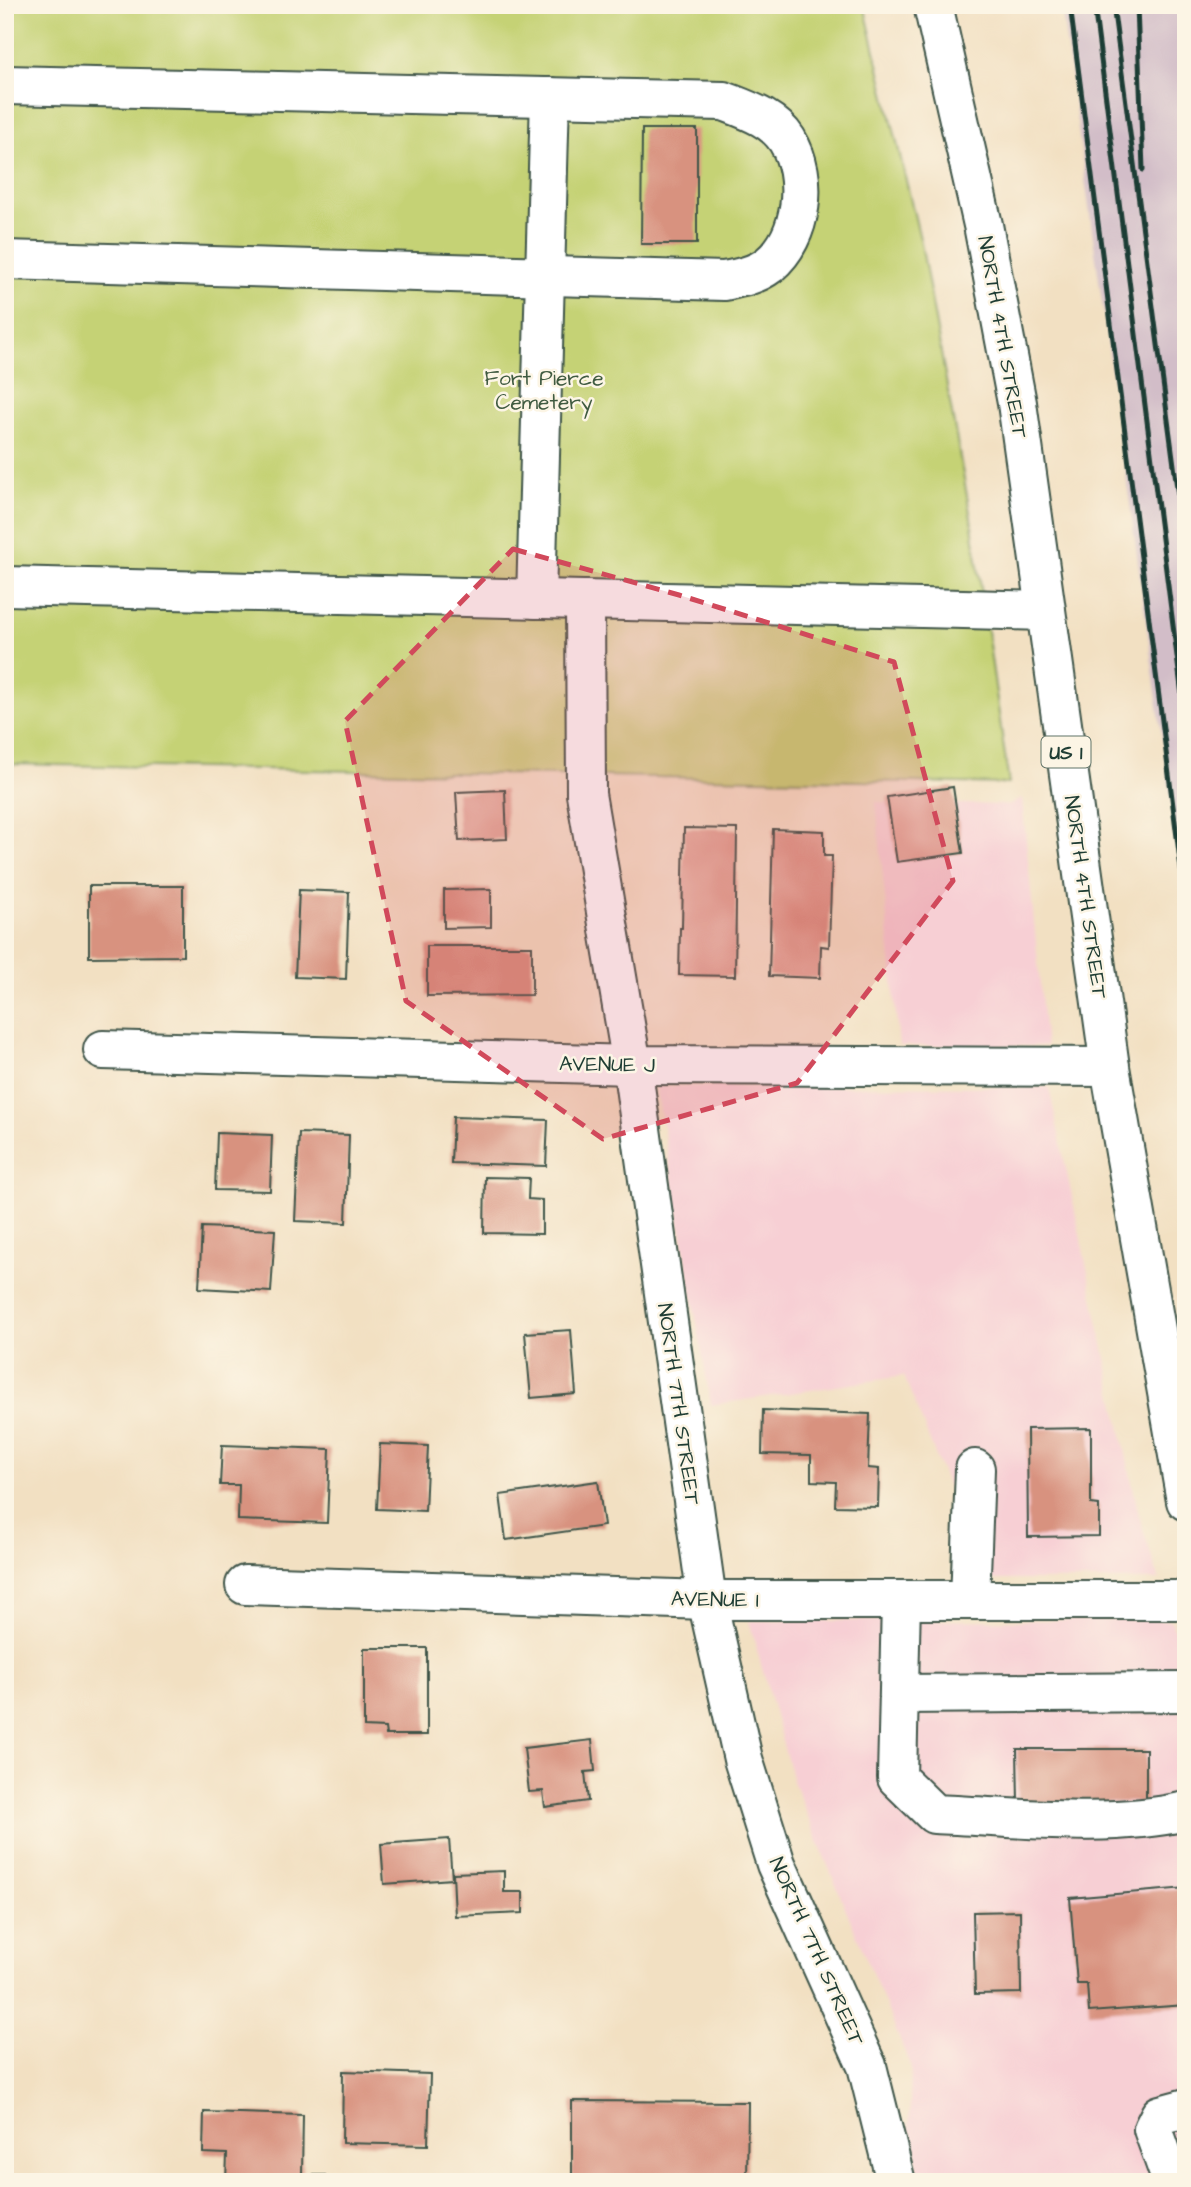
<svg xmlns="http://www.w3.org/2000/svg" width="1191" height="2187" font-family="'Architects Daughter',sans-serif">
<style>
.built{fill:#f7cfd4}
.industrial{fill:#d2bdc8}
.green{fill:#c5d274;stroke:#728854;stroke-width:2}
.building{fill:#d8927f}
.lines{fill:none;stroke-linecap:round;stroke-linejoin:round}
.minor-casing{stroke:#3f5549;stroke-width:42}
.major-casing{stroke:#3f5549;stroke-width:42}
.minor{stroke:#fff;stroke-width:38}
.major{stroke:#fff;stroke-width:38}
.rail{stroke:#1f3d34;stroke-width:5}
.marked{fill:#d1495b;fill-opacity:0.2;stroke:#d1495b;stroke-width:5;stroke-dasharray:14 9;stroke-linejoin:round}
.labels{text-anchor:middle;stroke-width:5;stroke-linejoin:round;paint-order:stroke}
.shield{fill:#fcf5e5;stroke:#617469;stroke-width:2}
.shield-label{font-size:19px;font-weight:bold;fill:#1f3d34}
.street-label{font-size:21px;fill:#1f3d34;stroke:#fcf5e5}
.park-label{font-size:21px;fill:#405b41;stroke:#fcf5e5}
</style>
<rect width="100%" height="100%" fill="#fcf5e5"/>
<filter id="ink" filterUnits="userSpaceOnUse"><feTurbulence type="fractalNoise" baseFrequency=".0143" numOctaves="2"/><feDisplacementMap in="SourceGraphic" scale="14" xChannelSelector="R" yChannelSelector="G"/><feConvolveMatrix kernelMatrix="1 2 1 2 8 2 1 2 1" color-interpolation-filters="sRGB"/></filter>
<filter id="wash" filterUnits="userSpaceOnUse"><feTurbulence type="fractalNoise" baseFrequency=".00686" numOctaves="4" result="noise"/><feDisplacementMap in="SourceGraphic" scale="28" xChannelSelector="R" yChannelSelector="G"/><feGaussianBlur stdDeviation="1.57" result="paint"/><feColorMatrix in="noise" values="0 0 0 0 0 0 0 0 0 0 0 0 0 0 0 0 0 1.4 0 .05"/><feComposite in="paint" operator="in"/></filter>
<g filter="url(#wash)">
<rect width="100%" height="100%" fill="#f2e0c2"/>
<!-- built -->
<g class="built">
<path d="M1022 798 1046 1046H899L876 802 1009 805Z"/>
<path d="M656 1086 1049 1087 1139 1516 1159 1580H985L904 1376 711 1405Z"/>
<path d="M1171 1620 1186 1669V2182H918L916 2153 909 2131 911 2067 793 1781 749 1621Z"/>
</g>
<!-- industrial -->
<path class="industrial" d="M1061 5H1186V909Z"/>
<!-- green -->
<path class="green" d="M5 5H864L921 243 971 518 1009 784 5 764Z"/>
<g id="blocks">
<!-- building -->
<g class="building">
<path d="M642 129H697V244H641Z"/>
<path d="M953 787 963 853 897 862 887 797Z"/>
<path d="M505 790 507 839 459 841 456 792Z"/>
<path d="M684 828 737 829 735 976 679 975 680 928H682Z"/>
<path d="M773 829 824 831V856H832L829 947 821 946 820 978 769 976Z"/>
<path d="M89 886H183V956L89 957Z"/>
<path d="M491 889V927L444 928V890Z"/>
<path d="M299 890 349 892 346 979 295 977Z"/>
<path d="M427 946H532V995L427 996Z"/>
<path d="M453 1117 548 1120 546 1166 451 1163Z"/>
<path d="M217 1133 272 1135 270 1191 215 1190Z"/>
<path d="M299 1133 349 1135 346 1223 295 1221Z"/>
<path d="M485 1177 529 1178 528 1199 542 1200V1234L484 1233Z"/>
<path d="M202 1227 275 1230 271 1292 199 1288Z"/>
<path d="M571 1330 576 1394 531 1398 525 1333Z"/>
<path d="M763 1410 870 1414 868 1468 879 1469 878 1507 835 1506 836 1482 811 1481V1455L762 1454Z"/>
<path d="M1091 1428V1504L1099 1505V1536L1028 1537 1027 1429Z"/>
<path d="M380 1444 428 1446 425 1511 377 1509Z"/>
<path d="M222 1445 330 1449 327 1523 238 1520 239 1485H220Z"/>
<path d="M598 1481 604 1526 506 1540 500 1495Z"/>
<path d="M364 1648H427V1735H386L385 1728 364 1727Z"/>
<path d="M592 1740 595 1771 585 1772 588 1801 545 1807 543 1791 529 1792 524 1748Z"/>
<path d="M1017 1749H1146V1802L1018 1803Z"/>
<path d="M449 1839 452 1879 384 1884 381 1844Z"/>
<path d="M504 1871V1892H523V1913L455 1916 453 1873Z"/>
<path d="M1186 1888V2005L1089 2012 1087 1984H1077L1070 1898Z"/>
<path d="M1020 1911 1021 1993 975 1994 973 1912Z"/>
<path d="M343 2071 430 2074 428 2145 342 2143Z"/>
<path d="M572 2101 748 2102 747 2182H572Z"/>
<path d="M204 2112 303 2115 302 2175H325V2182H226L227 2154 203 2153Z"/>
</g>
</g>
</g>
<g filter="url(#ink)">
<use href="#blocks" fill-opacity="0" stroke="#3f5549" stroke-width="2"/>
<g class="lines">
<!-- minor casing -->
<g class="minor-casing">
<g id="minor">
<path d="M5 85 724 101C747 110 773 118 787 140 810 177 803 237 769 265 756 275 740 278 724 281L5 260"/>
<path d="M5 586 1046 611"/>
<path d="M536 599 550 97"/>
<path d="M585 600 586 794 632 1065 707 1600 743 1759 776 1864 867 2066 896 2182"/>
<path d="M103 1050 632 1065 1110 1067"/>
<path d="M245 1585 707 1600H1186"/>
<path d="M901 1600 897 1778 934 1814C1014 1817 1107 1829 1186 1811"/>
<path d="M970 1600 975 1469"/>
<path d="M899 1694 1186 1692"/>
<path d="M1172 2182 1153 2129 1160 2115 1186 2108"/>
</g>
</g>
<!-- major casing -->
<g class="major-casing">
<path id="major" d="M933 5 983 225 1017 403 1110 1067 1186 1501"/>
</g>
<!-- minor -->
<use href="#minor" class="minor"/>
<!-- major -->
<use href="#major" class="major"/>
<!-- rail -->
<g class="rail">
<path d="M1070 5 1186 907"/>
<path d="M1094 5 1186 727"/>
<path d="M1113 5 1186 556"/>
<path d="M1137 5 1143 170"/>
</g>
</g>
</g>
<!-- marked area -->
<path class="marked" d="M513 549 679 595 894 662 953 881 797 1083 603 1139 406 1001 345 721Z"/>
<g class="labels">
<!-- shield labels -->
<rect class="shield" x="1041.5" y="736.5" width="49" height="31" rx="5"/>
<g class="shield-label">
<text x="1066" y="759">US 1</text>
</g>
<!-- street labels -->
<g class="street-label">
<text transform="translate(1003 337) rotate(80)" y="7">NORTH 4TH STREET</text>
<text transform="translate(1086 897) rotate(82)" y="7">NORTH 4TH STREET</text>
<text transform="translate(607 1064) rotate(1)" y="7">AVENUE J</text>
<text transform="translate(679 1404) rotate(82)" y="7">NORTH 7TH STREET</text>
<text transform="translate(715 1599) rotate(1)" y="7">AVENUE I</text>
<text transform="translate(817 1951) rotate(66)" y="7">NORTH 7TH STREET</text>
</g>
<!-- park labels -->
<g class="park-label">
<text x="544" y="385">Fort Pierce<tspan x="544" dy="24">Cemetery</tspan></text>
</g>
</g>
<!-- margin -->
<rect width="1191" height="2187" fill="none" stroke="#fcf5e5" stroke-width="28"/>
</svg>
